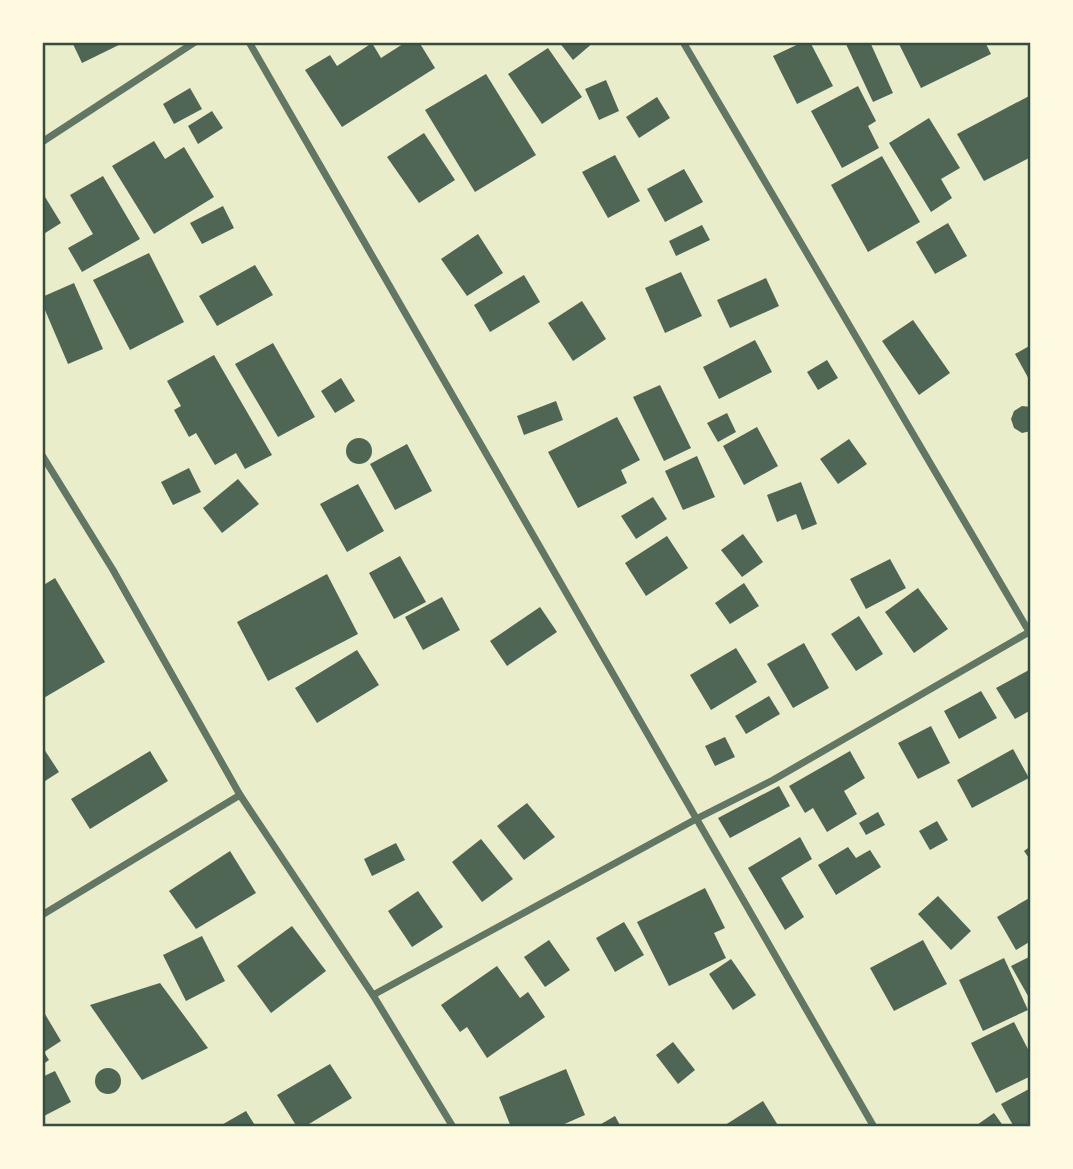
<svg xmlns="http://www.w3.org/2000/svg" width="1073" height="1169" font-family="Signika,sans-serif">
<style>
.building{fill:#4f6655}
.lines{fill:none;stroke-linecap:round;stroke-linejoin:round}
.minor{stroke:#617663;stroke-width:7}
.neatline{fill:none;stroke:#344e41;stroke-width:2.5}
</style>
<rect width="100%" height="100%" fill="#e9edc9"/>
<!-- building -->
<g class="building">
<path d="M72 42H125L82 63Z"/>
<path d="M406 42H419L435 68 342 127 305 70 330 55 337 66 372 43 381 58Z"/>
<path d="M559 42H594L573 60Z"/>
<path d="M803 42H810L833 86 797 104 773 56Z"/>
<path d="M845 42H870L893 93 873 102Z"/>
<path d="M898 42H985L991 54 921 88Z"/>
<path d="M548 48 582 97 542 124 508 74Z"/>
<path d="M486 74 536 155 475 192 425 110Z"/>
<path d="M606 80 619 111 599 120 585 89Z"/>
<path d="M858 86 876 121 868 126 879 148 842 168 811 111Z"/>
<path d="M190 88 202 109 174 124 163 104Z"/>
<path d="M1031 95V157L984 181 957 134Z"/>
<path d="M657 97 670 118 639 138 626 117Z"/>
<path d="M212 111 223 128 198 144 188 126Z"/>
<path d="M929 118 960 168 941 179 952 198 931 212 889 143Z"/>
<path d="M424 133 455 180 419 203 387 157Z"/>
<path d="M154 141 165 159 184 147 214 197 154 234 112 166Z"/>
<path d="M615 155 640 201 608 218 582 172Z"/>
<path d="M882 156 920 222 868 252 831 185Z"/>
<path d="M684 169 703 202 665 222 647 189Z"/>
<path d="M103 176 140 239 82 272 68 248 93 234 70 195Z"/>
<path d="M42 192 61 223 42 235Z"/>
<path d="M223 206 234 228 202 244 190 223Z"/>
<path d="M948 223 967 256 935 274 916 242Z"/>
<path d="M702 225 710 240 676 256 669 241Z"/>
<path d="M478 234 503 273 467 296 441 259Z"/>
<path d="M149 253 184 322 130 350 93 280Z"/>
<path d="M255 265 273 295 217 326 199 296Z"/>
<path d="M681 272 702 316 665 333 645 288Z"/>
<path d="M524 275 540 302 490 332 474 305Z"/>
<path d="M766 278 779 306 730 328 717 300Z"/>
<path d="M74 283 103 349 68 364 42 303V297Z"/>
<path d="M582 301 606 339 573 361 548 323Z"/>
<path d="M913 320 950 373 919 395 882 341Z"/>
<path d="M755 340 772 372 719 399 703 367Z"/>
<path d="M273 343 315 417 278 437 235 364Z"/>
<path d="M1031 345V383L1015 354Z"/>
<path d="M214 355 272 455 245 469 236 453 215 465 196 433 189 437 174 410 181 406 167 381Z"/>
<path d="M827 360 838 378 818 390 807 372Z"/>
<path d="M341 378 355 401 335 413 321 391Z"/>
<path d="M660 385 691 448 664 461 633 397Z"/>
<path d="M556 401 563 420 524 435 517 416Z"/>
<path d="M1022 406 1031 407V431L1022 433 1014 428 1011 419 1014 411Z"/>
<path d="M727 413 736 432 718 442 707 423Z"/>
<path d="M617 417 640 460 621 470 627 483 578 508 548 452Z"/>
<path d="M757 427 778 466 744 485 723 446Z"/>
<circle cx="359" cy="451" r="13"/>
<path d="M849 439 867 464 838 484 820 459Z"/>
<path d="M407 444 432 491 395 510 370 464Z"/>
<path d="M697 456 715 497 683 510 665 471Z"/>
<path d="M189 468 201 492 173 505 161 482Z"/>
<path d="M238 479 259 504 222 533 203 508Z"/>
<path d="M801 482 817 524 802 530 796 514 777 522 767 495Z"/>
<path d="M358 484 384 531 347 552 320 504Z"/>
<path d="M653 497 667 519 636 539 621 516Z"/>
<path d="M743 534 763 562 742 577 721 550Z"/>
<path d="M667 536 688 568 646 596 625 563Z"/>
<path d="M400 556 426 602 394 619 369 573Z"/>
<path d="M890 559 906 588 866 609 850 579Z"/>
<path d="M327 574 358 634 268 681 237 622Z"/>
<path d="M55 578 105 662 42 699V586Z"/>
<path d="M744 583 759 606 730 624 715 603Z"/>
<path d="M918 588 948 629 914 653 885 612Z"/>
<path d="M442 597 460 630 423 650 405 617Z"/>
<path d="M540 607 557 632 507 666 490 641Z"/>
<path d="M859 616 883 654 856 671 831 634Z"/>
<path d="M804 643 829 688 793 708 767 664Z"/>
<path d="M736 648 757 682 711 710 690 675Z"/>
<path d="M357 650 379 685 317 723 295 688Z"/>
<path d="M1029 670 1031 674V710L1015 719 996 688Z"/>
<path d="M981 691 997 718 959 739 944 711Z"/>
<path d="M769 696 780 714 746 734 735 716Z"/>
<path d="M931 726 950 763 918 779 898 743Z"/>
<path d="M725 737 735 757 715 766 705 746Z"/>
<path d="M42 746 59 772 42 783Z"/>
<path d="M1013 749 1029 778 972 808 957 780Z"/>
<path d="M150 751 168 781 90 829 71 799Z"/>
<path d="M850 751 865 778 844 791 857 814 827 832 813 808 805 813 789 786Z"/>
<path d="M779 786 790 806 730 838 718 818Z"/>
<path d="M527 803 555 837 524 860 497 826Z"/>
<path d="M878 812 885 825 866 835 859 823Z"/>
<path d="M937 821 948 840 930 850 919 831Z"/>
<path d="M800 837 812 859 781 878 804 917 785 930 748 868Z"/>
<path d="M481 839 513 879 482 902 452 862Z"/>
<path d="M396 843 405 860 372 876 364 859Z"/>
<path d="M1031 846V861L1024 851Z"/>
<path d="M848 847 856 858 870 850 881 867 836 895 818 865Z"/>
<path d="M230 851 256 893 196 929 169 891Z"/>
<path d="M705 888 725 928 714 933 726 958 669 986 637 922Z"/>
<path d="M418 891 443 927 412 947 388 911Z"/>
<path d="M938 896 971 931 951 950 918 914Z"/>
<path d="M1031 897V941L1016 950 997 917Z"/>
<path d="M624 922 644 955 615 972 596 938Z"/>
<path d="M292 926 326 971 271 1013 237 966Z"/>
<path d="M202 936 225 981 186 1001 163 955Z"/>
<path d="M549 940 570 970 545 987 524 957Z"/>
<path d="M923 940 947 984 894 1011 870 968Z"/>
<path d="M1031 956V995L1028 996 1011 966Z"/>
<path d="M1004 958 1028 1010 983 1031 959 980Z"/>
<path d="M731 959 756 995 733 1010 709 974Z"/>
<path d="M497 966 520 998 528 992 545 1017 487 1058 467 1027 460 1032 441 1005Z"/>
<path d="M160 983 208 1048 142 1080 90 1005Z"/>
<path d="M42 1009 61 1041 44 1052 49 1060 42 1065Z"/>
<path d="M1014 1022 1031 1055V1076L996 1093 971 1043Z"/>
<path d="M673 1042 695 1070 678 1084 656 1055Z"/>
<path d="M330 1064 352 1098 304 1127H297L277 1095Z"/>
<circle cx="108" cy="1081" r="13"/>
<path d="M566 1069 585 1115 562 1125 563 1127H511L499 1097Z"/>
<path d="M55 1071 71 1102 42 1117V1077Z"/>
<path d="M1031 1088V1127H1014L1001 1104Z"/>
<path d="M763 1101 779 1127H722Z"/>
<path d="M246 1111 256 1127H218Z"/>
<path d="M994 1113 1004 1127H974Z"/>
<path d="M615 1116 621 1127H596Z"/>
</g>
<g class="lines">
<!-- minor -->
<g class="minor">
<path d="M249 42 874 1127"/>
<path d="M683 42 1031 635"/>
<path d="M42 142 195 42"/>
<path d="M42 455 113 570 240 795 373 995 453 1127"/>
<path d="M42 915 240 795"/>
<path d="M373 995 698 818 773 780 1031 631"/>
</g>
</g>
<!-- border -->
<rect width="1073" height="1169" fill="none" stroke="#fefae0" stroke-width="88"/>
<rect x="44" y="44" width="985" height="1081" class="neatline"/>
</svg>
